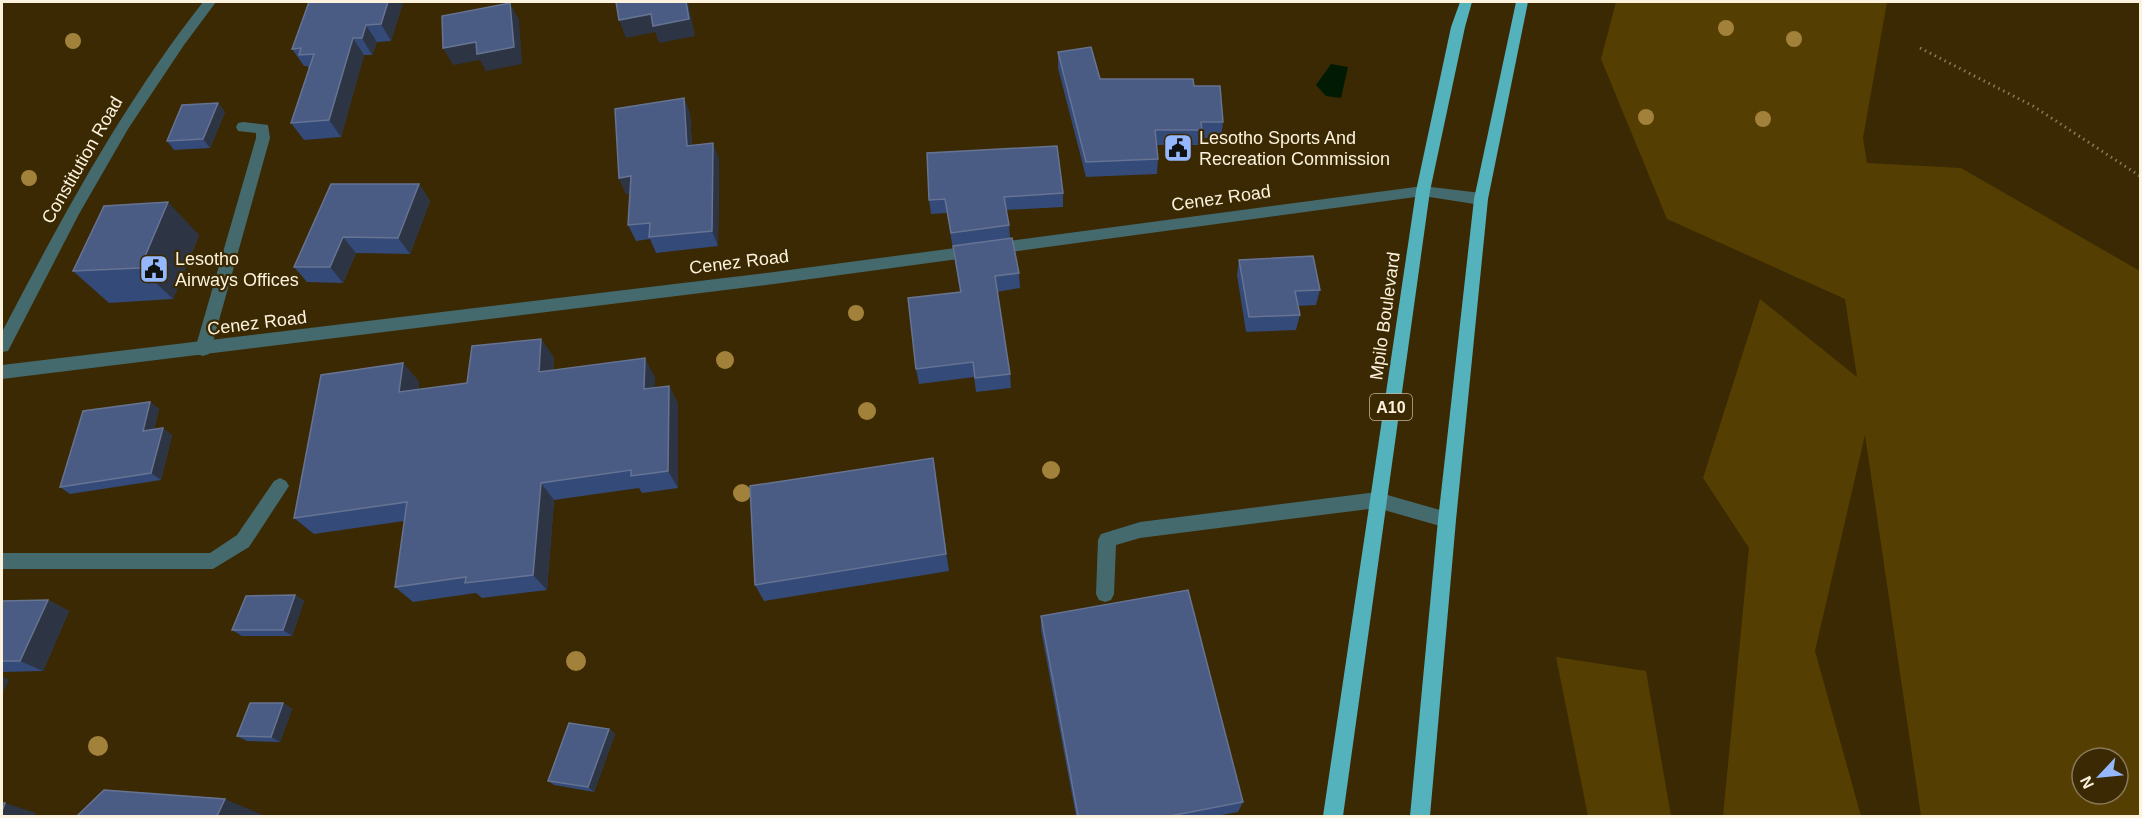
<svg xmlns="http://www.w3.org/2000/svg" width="2142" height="818" font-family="Arial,sans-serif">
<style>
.green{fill:#553e01;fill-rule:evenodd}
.water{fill:#011a03}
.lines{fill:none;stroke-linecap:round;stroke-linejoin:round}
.path{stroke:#887a5a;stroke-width:3;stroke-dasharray:1.5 4;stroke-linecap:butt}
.service{fill:#446a6e;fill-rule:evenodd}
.minor{fill:#446a6e;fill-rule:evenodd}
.trunk{fill:#54b2bc;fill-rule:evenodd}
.tree{fill:#a2823b}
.wall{fill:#344a79}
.shaded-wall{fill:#2d3545}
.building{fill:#4a5c84;stroke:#667392;stroke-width:1.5}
.labels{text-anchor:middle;stroke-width:4.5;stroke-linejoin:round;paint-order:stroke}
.shield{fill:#3a2902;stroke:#c2b69b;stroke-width:1.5}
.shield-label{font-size:16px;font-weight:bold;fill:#fcf2dd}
.poi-label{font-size:18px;fill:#fcf2dd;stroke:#3a2902;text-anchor:start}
.street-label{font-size:18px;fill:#fcf2dd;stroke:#3a2902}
</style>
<rect width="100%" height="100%" fill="#3a2902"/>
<!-- green -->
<g class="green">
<path d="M1616 2H1887L1863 138 1867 163 1961 168 2140 271V816H1921L1865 435 1815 651 1861 816H1723L1749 548 1703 478 1760 299 1857 377 1845 299 1667 219 1601 59ZM2082 758H2118V794H2082Z"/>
<path d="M1556 657 1646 671 1671 816H1588Z"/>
</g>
<!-- water -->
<path class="water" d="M1331 64 1348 67 1341 98 1326 96 1316 85Z"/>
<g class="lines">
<!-- path -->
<path class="path" d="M1920 48 2033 106 2140 176"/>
<!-- service -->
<g class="service">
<path d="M243 122 268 125 270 138 211 349 209 354 203 356 197 354 195 349 256 138V133L238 131 236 127 238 123Z"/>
<path d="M280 478 286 481 289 486 249 547 213 569H2V553H210L237 535 274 481Z"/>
<path d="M1377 492 1447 512 1453 514 1456 520 1453 526 1447 528 1377 508 1140 538 1116 545 1114 594 1111 600 1105 602 1099 600 1096 594 1098 540 1101 534 1140 522Z"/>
</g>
<!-- minor -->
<g class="minor">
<path d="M203 2H216L184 45 128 129 79 214 8 351 2 352V332C62 217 123 104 203 2Z"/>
<path d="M1423 186 1481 193 1486 195 1488 199 1486 203 1481 205 1423 196 774 284 2 379V365L774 272Z"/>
</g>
<!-- trunk -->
<g class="trunk">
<path d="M1460 2H1472L1465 27 1430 191 1343 816H1323L1416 191 1451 27Z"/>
<path d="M1516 2H1528L1488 199 1456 520 1430 816H1410L1438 520 1474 199Z"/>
</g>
</g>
<!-- trees -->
<g class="tree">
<circle cx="1726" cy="28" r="8"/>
<circle cx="1794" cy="39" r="8"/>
<circle cx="73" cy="41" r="8"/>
<circle cx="1646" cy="117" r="8"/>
<circle cx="1763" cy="119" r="8"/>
<circle cx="29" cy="178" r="8"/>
<circle cx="856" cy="313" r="8"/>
<circle cx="725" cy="360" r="9"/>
<circle cx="867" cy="411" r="9"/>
<circle cx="1051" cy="470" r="9"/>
<circle cx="742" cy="493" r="9"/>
<circle cx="576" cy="661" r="10"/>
<circle cx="98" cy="746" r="10"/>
</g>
<!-- wall -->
<g class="wall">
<path d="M309 2H403L391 41 377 42 372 55H364L341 137 304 140 291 123 309 69 307 66H304L292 49Z"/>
<path d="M1058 52 1100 79 1194 86 1223 122 1221 138H1201L1200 145H1156L1158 159 1157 174 1086 177 1058 68Z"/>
<path d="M684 98 690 114 692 146 719 159 718 246 656 253 650 239 636 241 628 225 630 193 626 194 619 178Z"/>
<path d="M218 103 225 112 210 148 174 150 167 141Z"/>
<path d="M1057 146 1063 193V207L1006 210 1009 225 1010 238 1019 273 1020 288 997 292 1010 374 1011 388 976 392 974 377 919 384 916 369 960 292 947 213 931 214 929 200Z"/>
<path d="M419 184 430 201 410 254 356 253 343 283 307 282 294 267Z"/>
<path d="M199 235 173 299 109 303 73 271Z"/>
<path d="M1239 260 1320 290 1316 305 1298 306 1300 315 1296 330 1246 332 1237 275Z"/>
<path d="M541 339 554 358 553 370 655 377V388L669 386 678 404V488L642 493 639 488 554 500 547 590 482 598 476 593 413 602 395 587 404 521 314 534 294 518 403 363 419 382 418 390 467 383Z"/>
<path d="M150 402 159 409 154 429 172 435 161 480 70 494 60 487Z"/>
<path d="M933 458 936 477 949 571 764 601 755 585Z"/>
<path d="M295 595 304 601 292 636H242L232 630Z"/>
<path d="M48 600 69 611 43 671 2 672V601Z"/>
<path d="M1041 616 1243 802 1238 812 1216 816H1076L1041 630Z"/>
<path d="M283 703 292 709 280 742 247 741 237 736Z"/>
<path d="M609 729 615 734 594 792 554 785 548 781Z"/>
</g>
<!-- shaded-wall -->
<g class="shaded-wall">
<path d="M388 2H403L391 41 381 24Z"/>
<path d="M686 2H688L695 36 659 43 655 32 626 38 619 20 651 14Z"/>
<path d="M510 3 519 20 522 64 486 71 480 60 453 65 443 48 476 42Z"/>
<path d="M366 25 377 42 372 55 362 38Z"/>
<path d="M353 38 364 55 341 137 329 120Z"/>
<path d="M684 98 690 114 693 162 687 146Z"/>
<path d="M218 103 225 112 210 148 203 139Z"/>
<path d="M713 143 719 159 718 246 712 231Z"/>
<path d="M631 176 638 192 626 194 619 178Z"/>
<path d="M419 184 430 201 410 254 398 238Z"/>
<path d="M168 202 199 235 173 299 140 268Z"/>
<path d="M343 237 356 253 343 283 330 267Z"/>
<path d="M541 339 554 358 551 390 539 372Z"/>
<path d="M645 358 655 377V408L644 389Z"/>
<path d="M403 363 419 382 416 410 399 392Z"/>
<path d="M669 386 678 404V488L668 471Z"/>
<path d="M150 402 159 409 152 438 143 431Z"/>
<path d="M163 428 172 435 161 480 151 473Z"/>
<path d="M933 458 936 477 949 571 946 554Z"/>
<path d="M541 483 554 500 547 590 533 575Z"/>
<path d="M295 595 304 601 292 636 283 630Z"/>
<path d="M48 600 69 611 43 671 20 661Z"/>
<path d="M2 676 9 680 2 694Z"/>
<path d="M283 703 292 709 280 742 271 737Z"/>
<path d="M609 729 615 734 594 792 588 787Z"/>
<path d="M225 799 263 815V816H217Z"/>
<path d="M5 803 36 813 34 816H2V811Z"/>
</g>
<!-- building -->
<g class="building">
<path d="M309 2H388L381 24 366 25 362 38H353L329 120 291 123 314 54 299 55 301 48 292 49Z"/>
<path d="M616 2H686L689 19 653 26 651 14 619 20Z"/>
<path d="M510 3 514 47 477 54 476 42 443 48 442 16Z"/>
<path d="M1091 47 1100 79H1193L1194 86H1220L1223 122H1201L1202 130H1155L1158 159 1086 162 1058 52Z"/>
<path d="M684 98 687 146 713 143 712 231 649 237 650 223 628 225 631 176 619 178 615 109Z"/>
<path d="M218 103 203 139 167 141 182 105Z"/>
<path d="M1057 146 1063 193 1004 197 1009 225 951 233 945 199 929 200 927 153Z"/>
<path d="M331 184H419L398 238 343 237 330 267H294Z"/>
<path d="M168 202 140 268 73 271 104 206Z"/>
<path d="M1012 238 1019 273 995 276 1010 374 975 378 973 362 916 369 908 298 961 292 953 246Z"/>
<path d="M1313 256 1320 290 1295 291 1300 315 1249 317 1239 260Z"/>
<path d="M541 339 539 372 645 358 644 389 669 386 668 471 631 476V470L541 483 533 575 465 583 466 577 395 587 407 502 294 518 321 375 403 363 399 392 467 383 472 346Z"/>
<path d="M150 402 143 431 163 428 151 473 60 487 83 411Z"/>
<path d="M933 458 946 554 755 585 750 486Z"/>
<path d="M1188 590 1243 802 1170 816H1078L1041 616Z"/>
<path d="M295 595 283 630H232L246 596Z"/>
<path d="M48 600 20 661H2V601Z"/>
<path d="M250 703H283L271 737 237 736Z"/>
<path d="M569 723 609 729 588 787 548 781Z"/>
<path d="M104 790 225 799 217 816H77Z"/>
<path d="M2 803H5L2 811Z"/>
</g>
<!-- icons -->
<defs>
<g id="civic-square" transform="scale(1.5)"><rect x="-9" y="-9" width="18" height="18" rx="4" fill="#94b7fd" stroke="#3a2902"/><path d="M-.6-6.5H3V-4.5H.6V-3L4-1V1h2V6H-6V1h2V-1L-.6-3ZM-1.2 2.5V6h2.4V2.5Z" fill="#111"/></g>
</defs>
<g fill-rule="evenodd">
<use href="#civic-square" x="1178" y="148"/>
<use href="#civic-square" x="154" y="269"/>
</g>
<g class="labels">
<!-- shield labels -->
<rect class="shield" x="1370" y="394" width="42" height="26" rx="4.5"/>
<g class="shield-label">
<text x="1391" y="413">A10</text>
</g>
<!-- poi labels -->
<g class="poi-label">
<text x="1199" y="144">Lesotho Sports And<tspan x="1199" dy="21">Recreation Commission</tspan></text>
<text x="175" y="265">Lesotho<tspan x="175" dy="21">Airways Offices</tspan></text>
</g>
<!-- street labels -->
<g class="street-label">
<text transform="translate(82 160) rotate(-60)" y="6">Constitution Road</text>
<text transform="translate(1221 198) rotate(-8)" y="6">Cenez Road</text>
<text transform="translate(739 262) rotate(-7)" y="6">Cenez Road</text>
<text transform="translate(1385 316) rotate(-82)" y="6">Mpilo Boulevard</text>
<text transform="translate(257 323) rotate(-7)" y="6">Cenez Road</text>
</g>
</g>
<!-- border -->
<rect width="2142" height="818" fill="none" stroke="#fcf2dd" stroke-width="6"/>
<!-- north arrow -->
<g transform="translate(2100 776) rotate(244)"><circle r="28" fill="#3a2902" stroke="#88795a" stroke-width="1.5"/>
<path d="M0-4.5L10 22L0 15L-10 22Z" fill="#94b7fd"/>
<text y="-9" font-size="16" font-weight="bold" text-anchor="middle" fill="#fcf2dd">N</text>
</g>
</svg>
